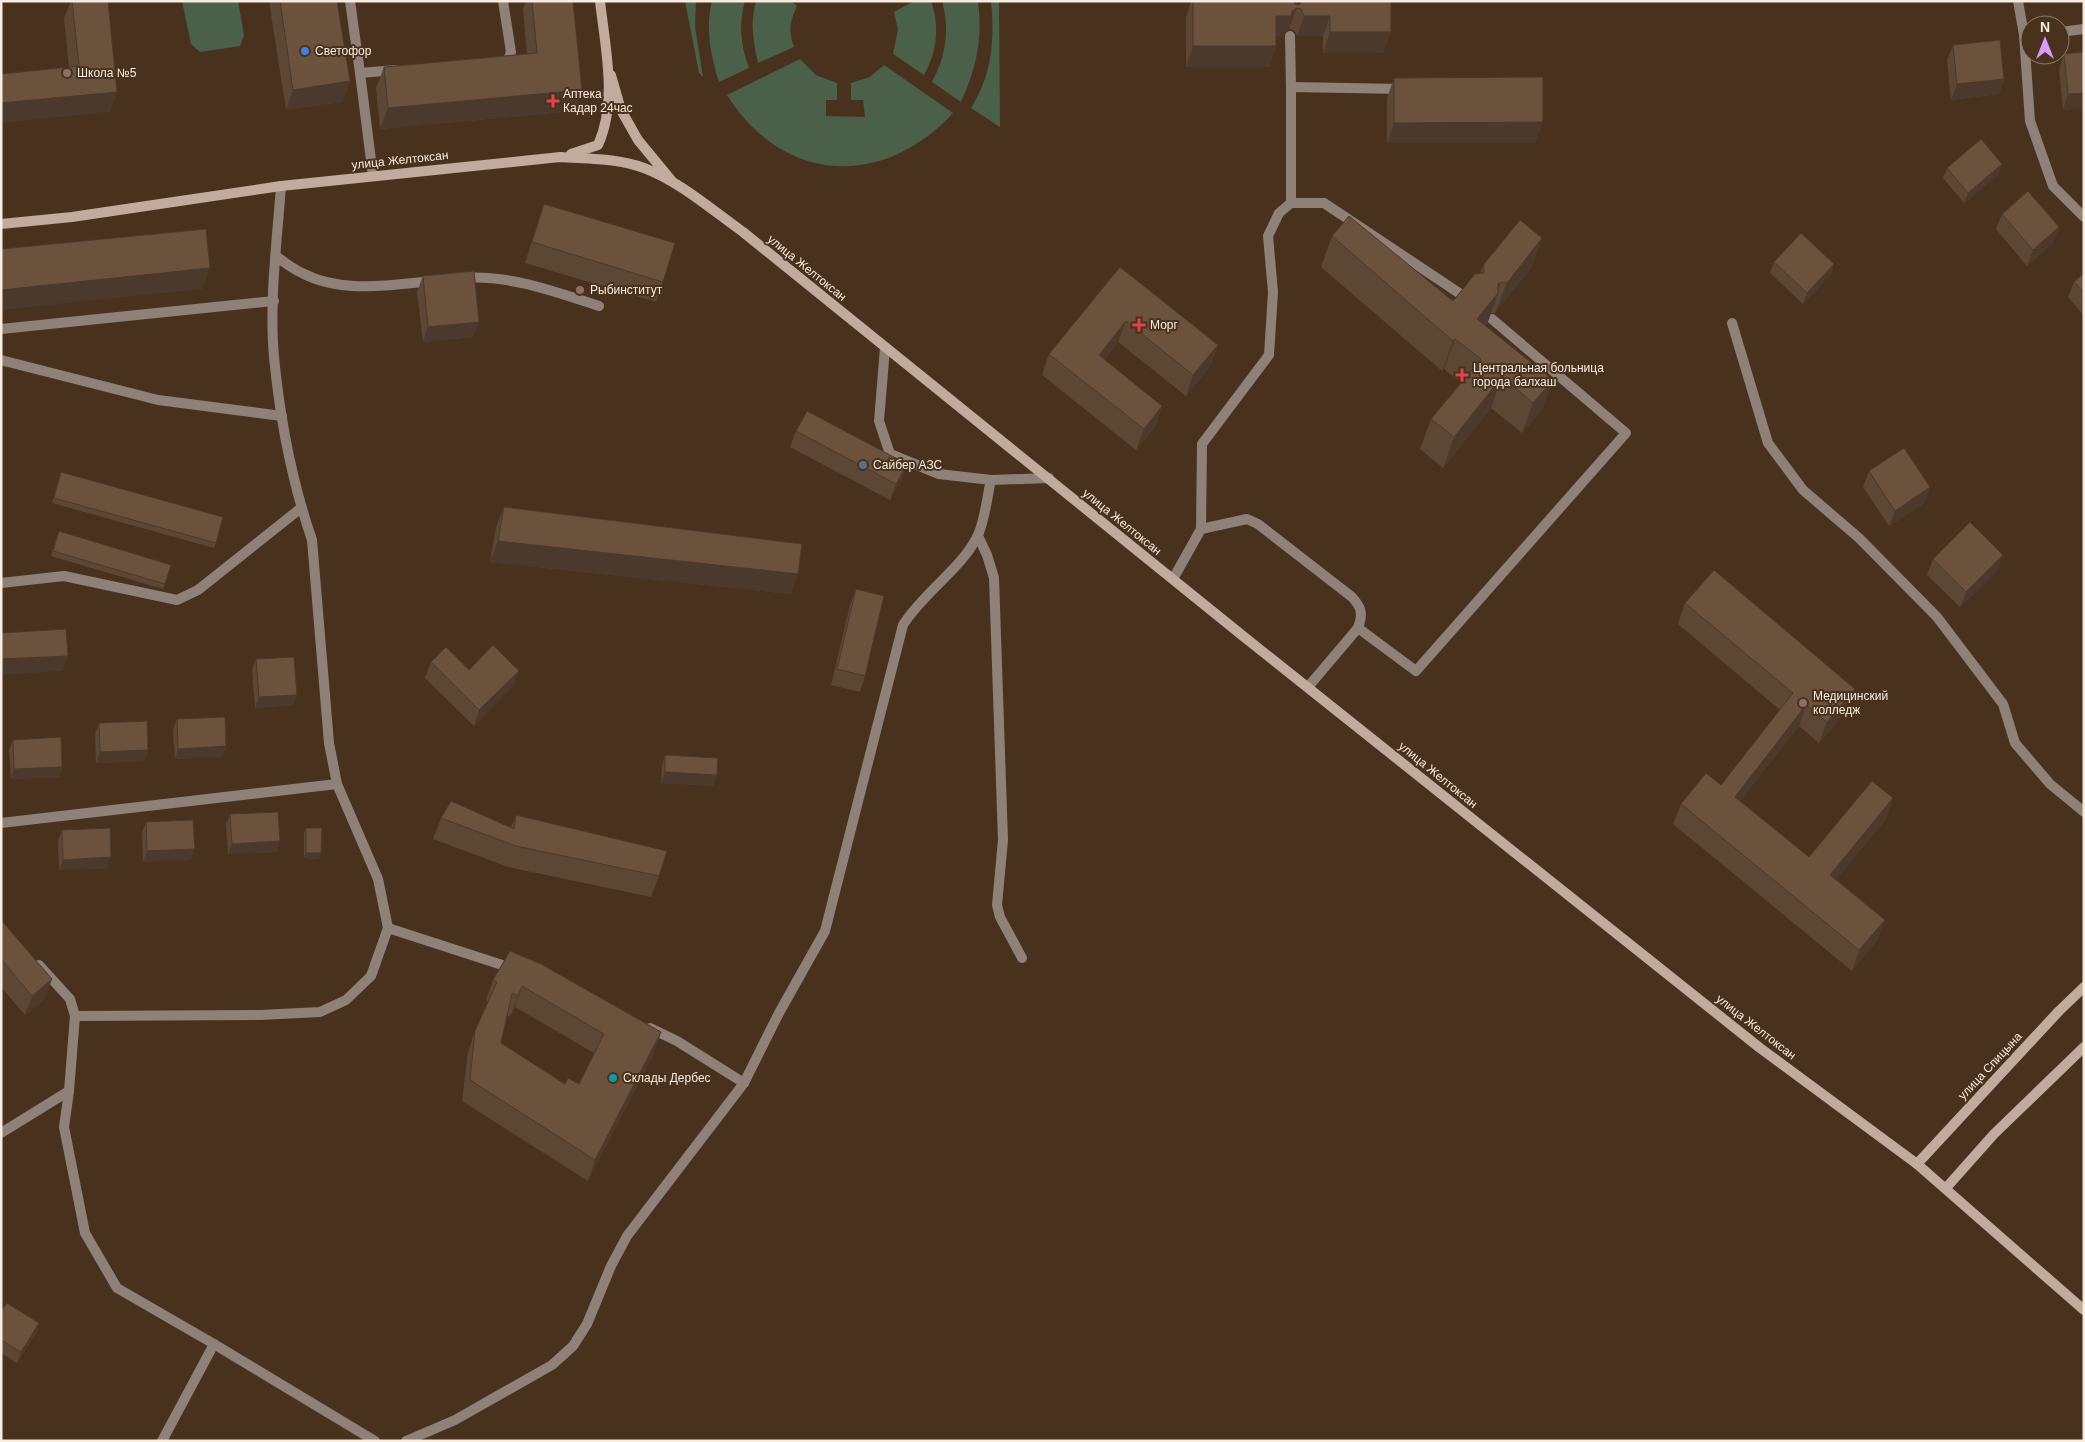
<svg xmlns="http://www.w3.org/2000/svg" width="2085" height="1442" font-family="Helvetica,sans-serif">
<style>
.green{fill:#4a6049}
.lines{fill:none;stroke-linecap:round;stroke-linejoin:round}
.lane{stroke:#8f8178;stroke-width:10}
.street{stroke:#8f8178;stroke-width:10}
.secondary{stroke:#c0ab9c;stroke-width:10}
.wall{fill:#5c4734;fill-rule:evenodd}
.shaded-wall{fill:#4b392b}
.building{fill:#6b523d;stroke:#4b392b;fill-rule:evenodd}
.shop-dot{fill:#3f7fe0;stroke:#49321d;stroke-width:2}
.education-dot{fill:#8d6e63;stroke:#49321d;stroke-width:2}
.health-dot{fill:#e0444e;stroke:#49321d;stroke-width:2}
.service-dot{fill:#5c6f8a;stroke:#49321d;stroke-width:2}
.culture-dot{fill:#0f9aa8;stroke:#49321d;stroke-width:2}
.labels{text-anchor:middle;stroke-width:4;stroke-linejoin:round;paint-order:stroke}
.poi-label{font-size:12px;fill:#f9ebde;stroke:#49321d;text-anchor:start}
.street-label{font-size:12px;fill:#f9ebde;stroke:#49321d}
</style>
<rect width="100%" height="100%" fill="#49321d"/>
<!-- green -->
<g class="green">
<path d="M182 1H238L244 35 240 46 200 52 191 44Z"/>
<path d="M685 1H696L695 27 703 77 699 73Z"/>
<path d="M712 1H745C738 25 741 46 749 68L719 82C711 56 705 28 712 1Z"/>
<path d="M756 1H791L797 6C790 21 788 31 794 47L758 63C753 41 750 23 756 1Z"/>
<path d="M914 1H931C940 27 937 52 924 75L893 54 898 30 894 12Z"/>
<path d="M942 1H978V3C983 39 976 69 961 102L932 82C946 56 950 30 942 1Z"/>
<path d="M991 1H999L1000 127 971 108C992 75 995 40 991 1Z"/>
<path d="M800 59 816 75 837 83V100H826V116L865 117 863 100H851V83L870 77 884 65 953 113C883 189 783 184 727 95Z"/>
</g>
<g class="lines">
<!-- lane -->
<g class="lane">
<path d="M350 1 360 73 396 70"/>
<path d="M1290 36 1291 87"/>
<path d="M501 63H507L511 52 503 1"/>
<path d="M360 73 373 176"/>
<path d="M1291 203V87L1403 89"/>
<path d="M276 256C284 262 293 269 302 273 342 294 390 285 433 281"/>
<path d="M462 278C508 274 556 292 599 306"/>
<path d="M1 329 274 301"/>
<path d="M885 348 879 421 890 454 939 474 991 480 1049 478"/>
<path d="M1 360 158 400 282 416"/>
<path d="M1201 529 1247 519 1258 524 1352 597C1362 608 1363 614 1358 628"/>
<path d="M978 536 987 555 994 578 1003 840 997 905 1000 917 1022 958"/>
<path d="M1173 579 1201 529 1202 444 1269 355 1273 292 1268 236 1279 213 1291 203H1324L1468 299"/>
<path d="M1 583 64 576 177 600 198 590 301 508"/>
<path d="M1308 687 1358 628 1416 671 1626 433 1492 319"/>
<path d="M388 928 515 969"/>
<path d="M650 1028 677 1041 744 1083"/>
<path d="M69 1091 64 1127 85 1233 117 1288 214 1344 162 1441"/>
<path d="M1 1133 69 1091 75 1016"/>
<path d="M214 1344 375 1441"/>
<path d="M406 1441 455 1420 552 1365 573 1346 587 1324 611 1266 627 1236 744 1083 779 1013 825 931 903 625C923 593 961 569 977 537 985 522 987 496 991 480"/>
</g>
<!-- street -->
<g class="street">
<path d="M2018 1 2024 35 2030 121 2053 186 2084 217"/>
<path d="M2060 32 2084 29"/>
<path d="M1732 323 1768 443 1803 490 1859 538 1937 617 2003 704 2015 743 2050 784 2084 812"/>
<path d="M1 823 337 784"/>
<path d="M39 965 70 999 75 1016 260 1015 320 1012 346 1000 371 976 388 928 378 879 337 784 329 743 312 540C292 482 280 419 274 357 269 301 277 242 281 186"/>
</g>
<!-- secondary -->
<g class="secondary">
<path d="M611 75 621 110 638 140 671 180"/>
<path d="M571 154 598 145C618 101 605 47 600 1"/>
<path d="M1 224 72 217 281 186 560 157C587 159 618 158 644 168 679 181 712 210 743 232L1243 636 1760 1048 1917 1164 2084 1310"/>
<path d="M1917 1164 2059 1011 2084 987"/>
<path d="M1946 1188 1994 1134 2084 1047"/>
</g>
</g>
<!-- wall -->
<g class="wall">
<path d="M71 1H108L110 112 69 67 64 18Z"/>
<path d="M269 1H337L350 81 342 102 286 110Z"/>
<path d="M526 1H573L574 111 380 129 376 88 384 67 527 54 523 9Z"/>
<path d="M1191 1H1293L1295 4 1299 5 1391 1 1383 53H1323V36H1297L1294 30 1289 29 1285 32 1283 36H1276V46L1269 67H1186V18Z"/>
<path d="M1953 45 2004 79 1999 94 1951 100 1947 61Z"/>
<path d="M2084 52V108L2063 110 2059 70 2064 54Z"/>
<path d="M1394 78 1535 143H1387V98Z"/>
<path d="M2002 164 1998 175 1964 203 1943 178 1947 168Z"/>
<path d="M544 204 663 282 656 302 525 263 537 225Z"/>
<path d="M2002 214 2059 227 2053 243 2027 266 1996 229Z"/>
<path d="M1332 236 1453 301 1480 273 1484 264 1542 238 1531 268 1495 313H1491L1487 324 1485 326 1553 380 1542 410 1522 433 1491 408 1443 468 1420 449 1431 419 1462 383 1444 369 1442 371 1321 267Z"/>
<path d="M1774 262 1834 264 1831 274 1803 304 1770 273Z"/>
<path d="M1120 267 1218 345 1210 366 1186 396 1118 342 1104 360 1162 406 1155 427 1136 450 1042 375 1049 354Z"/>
<path d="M2084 273V316L2068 297 2074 282Z"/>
<path d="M423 276 479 322 473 337 423 342 417 292Z"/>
<path d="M796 431 907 464 901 480 890 500 790 447Z"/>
<path d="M1869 471 1930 487 1924 503 1889 526 1863 487Z"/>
<path d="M61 472 216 543 214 548 52 503Z"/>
<path d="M504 507 791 594 490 562 496 528Z"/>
<path d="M59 531 171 565 163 589 51 556Z"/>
<path d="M1933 559 1997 571 1960 607 1927 575Z"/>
<path d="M856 589 865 676 860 692 831 685 850 605Z"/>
<path d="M1685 603 1855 689 1848 709 1819 743 1799 726 1740 801 1809 857 1893 798 1886 819 1836 879 1885 920 1877 940 1852 971 1673 824 1681 804 1721 785 1780 710 1678 624Z"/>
<path d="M256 659 293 705 255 708 252 670Z"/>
<path d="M431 662 469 670 513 686 474 726 425 678Z"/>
<path d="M177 719 226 746 222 757 175 759 173 730Z"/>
<path d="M99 723 148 750 144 761 96 763 95 734Z"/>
<path d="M13 740 62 767 59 777 11 779 9 750Z"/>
<path d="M665 755 717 775 713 786 661 783 662 766Z"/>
<path d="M230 814 280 841 276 852 228 854 226 825Z"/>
<path d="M516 815 659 876 651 897 508 867 433 839 441 818 511 827Z"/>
<path d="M146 822 191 860 143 862 142 832Z"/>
<path d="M306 828 319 859 304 858V833Z"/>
<path d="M62 830 107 868 59 870 58 841Z"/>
<path d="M1 920 45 999 25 1015 1 987Z"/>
<path d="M510 951 661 1032 654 1053 588 1181 462 1101 468 1052 475 1031 488 1002 486 1000 493 980ZM515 1007 594 1053 579 1084H565L501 1043 507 1015 510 1017Z"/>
<path d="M1 1311 39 1323 36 1333 17 1363 1 1353Z"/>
</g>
<!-- shaded-wall -->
<g class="shaded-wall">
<path d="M1297 8 1289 29 1285 32 1283 36H1269L1276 16 1292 11Z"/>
<path d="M1304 16H1330L1323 36H1297Z"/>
<path d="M1330 32H1391L1383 53H1323Z"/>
<path d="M1193 46H1276L1269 67H1186Z"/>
<path d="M2004 79 1999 94 1951 100 1957 84Z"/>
<path d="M350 81 342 102 286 110 293 90Z"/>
<path d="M582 90 574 111 380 129 388 108Z"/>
<path d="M117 92 110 112 1 123V103Z"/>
<path d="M2084 93V108L2063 110 2068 94Z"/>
<path d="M1543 122 1535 143H1387L1394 123Z"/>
<path d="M2002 164 1998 175 1964 203 1968 193Z"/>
<path d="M2059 227 2053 243 2027 266 2033 250Z"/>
<path d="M1542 238 1531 268 1495 313 1507 283Z"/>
<path d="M1834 264 1831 274 1803 304 1807 293Z"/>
<path d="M210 268 202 289 1 310V290Z"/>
<path d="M1501 282 1496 295 1498 293 1487 324 1467 348 1477 319 1498 284Z"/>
<path d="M1126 321 1118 342 1091 376 1099 355Z"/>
<path d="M479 322 473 337 423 342 428 327Z"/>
<path d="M1455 339 1444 369 1442 371 1453 341Z"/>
<path d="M1218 345 1210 366 1186 396 1193 375Z"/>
<path d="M1502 377 1491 408 1443 468 1454 437Z"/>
<path d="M1553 380 1542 410 1522 433 1533 403Z"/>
<path d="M1162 406 1155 427 1136 450 1144 429Z"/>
<path d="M907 464 901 480 890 500 896 484Z"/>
<path d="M1930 487 1924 503 1889 526 1895 511Z"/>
<path d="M498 541 798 574 791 594 490 562Z"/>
<path d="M2003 555 1997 571 1960 607 1966 592Z"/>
<path d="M68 656 62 671 1 675V659Z"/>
<path d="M519 671 513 686 474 726 479 710Z"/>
<path d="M1855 689 1848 709 1819 743 1827 722Z"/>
<path d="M297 695 293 705 255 708 259 697Z"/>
<path d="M1806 705 1799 726 1727 818 1735 797Z"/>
<path d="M226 746 222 757 175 759 178 749Z"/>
<path d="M148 750 144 761 96 763 100 752Z"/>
<path d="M62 767 59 777 11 779 14 769Z"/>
<path d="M665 772 717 775 713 786 661 783Z"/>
<path d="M1893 798 1886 819 1823 896 1830 875Z"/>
<path d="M280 841 276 852 228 854 232 844Z"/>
<path d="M195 849 191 860 143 862 147 851Z"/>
<path d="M306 853H321L319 859 304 858Z"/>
<path d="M111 857 107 868 59 870 63 860Z"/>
<path d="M1885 920 1877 940 1852 971 1859 950Z"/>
<path d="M52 979 45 999 25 1015 32 996Z"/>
<path d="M522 986 515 1007 510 1017 518 996Z"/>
<path d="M661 1032 654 1053 588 1181 595 1160Z"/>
<path d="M39 1323 36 1333 17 1363 21 1352Z"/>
</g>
<!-- building -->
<g class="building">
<path d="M72 1H108L117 92 1 103V74L79 66Z"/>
<path d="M280 1H337L350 81 293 90Z"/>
<path d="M532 1H573L582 90 388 108 384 67 537 53Z"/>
<path d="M1193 1H1293L1295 4 1299 5 1303 1H1391V32H1330V16H1304L1301 9 1297 8 1292 11 1291 16H1276V46H1193Z"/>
<path d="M2000 40 2004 79 1957 84 1953 45Z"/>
<path d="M2084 52V93L2068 94 2064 54Z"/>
<path d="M1543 77V122L1394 123V78Z"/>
<path d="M1981 139 2002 164 1968 193 1947 168Z"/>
<path d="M2028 191 2059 227 2033 250 2002 214Z"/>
<path d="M544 204 675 243 663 282 532 242Z"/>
<path d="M1349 216 1453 301 1475 274 1484 273V264L1520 220 1542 238 1507 283 1501 282 1498 284V293L1477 319 1553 380 1533 403 1502 377 1454 437 1431 419 1481 359 1455 339 1453 341 1332 236Z"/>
<path d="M206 229 210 268 1 290V249Z"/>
<path d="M1801 233 1834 264 1807 293 1774 262Z"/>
<path d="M1120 267 1218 345 1193 375 1126 321 1099 355 1162 406 1144 429 1049 354Z"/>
<path d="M474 271 479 322 428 327 423 276Z"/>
<path d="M2084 273V293L2074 282Z"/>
<path d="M807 411 907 464 896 484 796 431Z"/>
<path d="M1904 448 1930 487 1895 511 1869 471Z"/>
<path d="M61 472 223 517 216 543 54 498Z"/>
<path d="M504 507 802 544 798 574 498 541Z"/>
<path d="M1970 522 2003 555 1966 592 1933 559Z"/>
<path d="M59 531 171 565 165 584 53 551Z"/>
<path d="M1714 570 1855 689 1827 722 1806 705 1735 797 1809 857 1872 781 1893 798 1830 875 1885 920 1859 950 1681 804 1706 773 1721 785 1793 693 1685 603Z"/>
<path d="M856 589 884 596 865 676 837 669Z"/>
<path d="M66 629 68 656 1 659V633Z"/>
<path d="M493 645 519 671 479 710 431 662 446 647 469 670Z"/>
<path d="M294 657 297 695 259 697 256 659Z"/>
<path d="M225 717 226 746 178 749 177 719Z"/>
<path d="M147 721 148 750 100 752 99 723Z"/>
<path d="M61 737 62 767 14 769 13 740Z"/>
<path d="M665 755 718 758 717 775 665 772Z"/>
<path d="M451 801 514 829 516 815 667 851 659 876 516 846 441 818Z"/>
<path d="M278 812 280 841 232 844 230 814Z"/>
<path d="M193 820 195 849 147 851 146 822Z"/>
<path d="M110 828 111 857 63 860 62 830Z"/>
<path d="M306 828H322L321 853H306Z"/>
<path d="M1 920 52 979 32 996 1 959Z"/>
<path d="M510 951 541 964 661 1032 595 1160 470 1080 475 1031 497 982 493 980ZM522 986 604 1034 579 1084 568 1078 565 1084 501 1043 512 993 518 996Z"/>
<path d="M7 1303 39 1323 21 1352 1 1340V1311Z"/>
</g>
<!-- markers -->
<circle class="shop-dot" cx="305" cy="51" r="5"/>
<g class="education-dot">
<circle cx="67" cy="73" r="5"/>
<circle cx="580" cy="290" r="5"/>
<circle cx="1803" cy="703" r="5"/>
</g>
<g class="health-dot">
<path d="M550.5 93.5h5v5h5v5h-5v5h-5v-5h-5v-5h5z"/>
<path d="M1136.5 317.5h5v5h5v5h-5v5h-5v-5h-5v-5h5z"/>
<path d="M1459.5 367.5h5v5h5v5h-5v5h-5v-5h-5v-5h5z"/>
</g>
<circle class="service-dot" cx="863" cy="465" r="5"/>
<circle class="culture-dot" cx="613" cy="1078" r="5"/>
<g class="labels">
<!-- poi labels -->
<g class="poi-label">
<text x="315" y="55">Светофор</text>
<text x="77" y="77">Школа №5</text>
<text x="563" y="98">Аптека<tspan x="563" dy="14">Кадар 24час</tspan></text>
<text x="590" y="294">Рыбинститут</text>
<text x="1150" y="329">Морг</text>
<text x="1473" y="372">Центральная больница<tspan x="1473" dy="14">города балхаш</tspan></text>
<text x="873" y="469">Сайбер АЗС</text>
<text x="1813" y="700">Медицинский<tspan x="1813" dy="14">колледж</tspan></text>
<text x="623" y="1082">Склады Дербес</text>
</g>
<!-- street labels -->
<g class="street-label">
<text transform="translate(400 160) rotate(-6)" y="4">улица Желтоксан</text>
<text transform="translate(807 268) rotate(39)" y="4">улица Желтоксан</text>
<text transform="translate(1122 522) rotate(39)" y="4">улица Желтоксан</text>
<text transform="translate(1438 775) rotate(39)" y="4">улица Желтоксан</text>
<text transform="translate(1756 1027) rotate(38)" y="4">улица Желтоксан</text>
<text transform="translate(1990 1066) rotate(-47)" y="4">улица Спицына</text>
</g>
</g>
<!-- border -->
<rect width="2085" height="1442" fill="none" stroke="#f9ebde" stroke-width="5"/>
<!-- north arrow -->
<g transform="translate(2045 40)"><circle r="24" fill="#49321d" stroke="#8f7c6a"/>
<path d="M0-4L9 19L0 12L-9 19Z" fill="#d79bf9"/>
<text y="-8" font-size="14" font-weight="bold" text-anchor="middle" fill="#f9ebde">N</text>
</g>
</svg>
